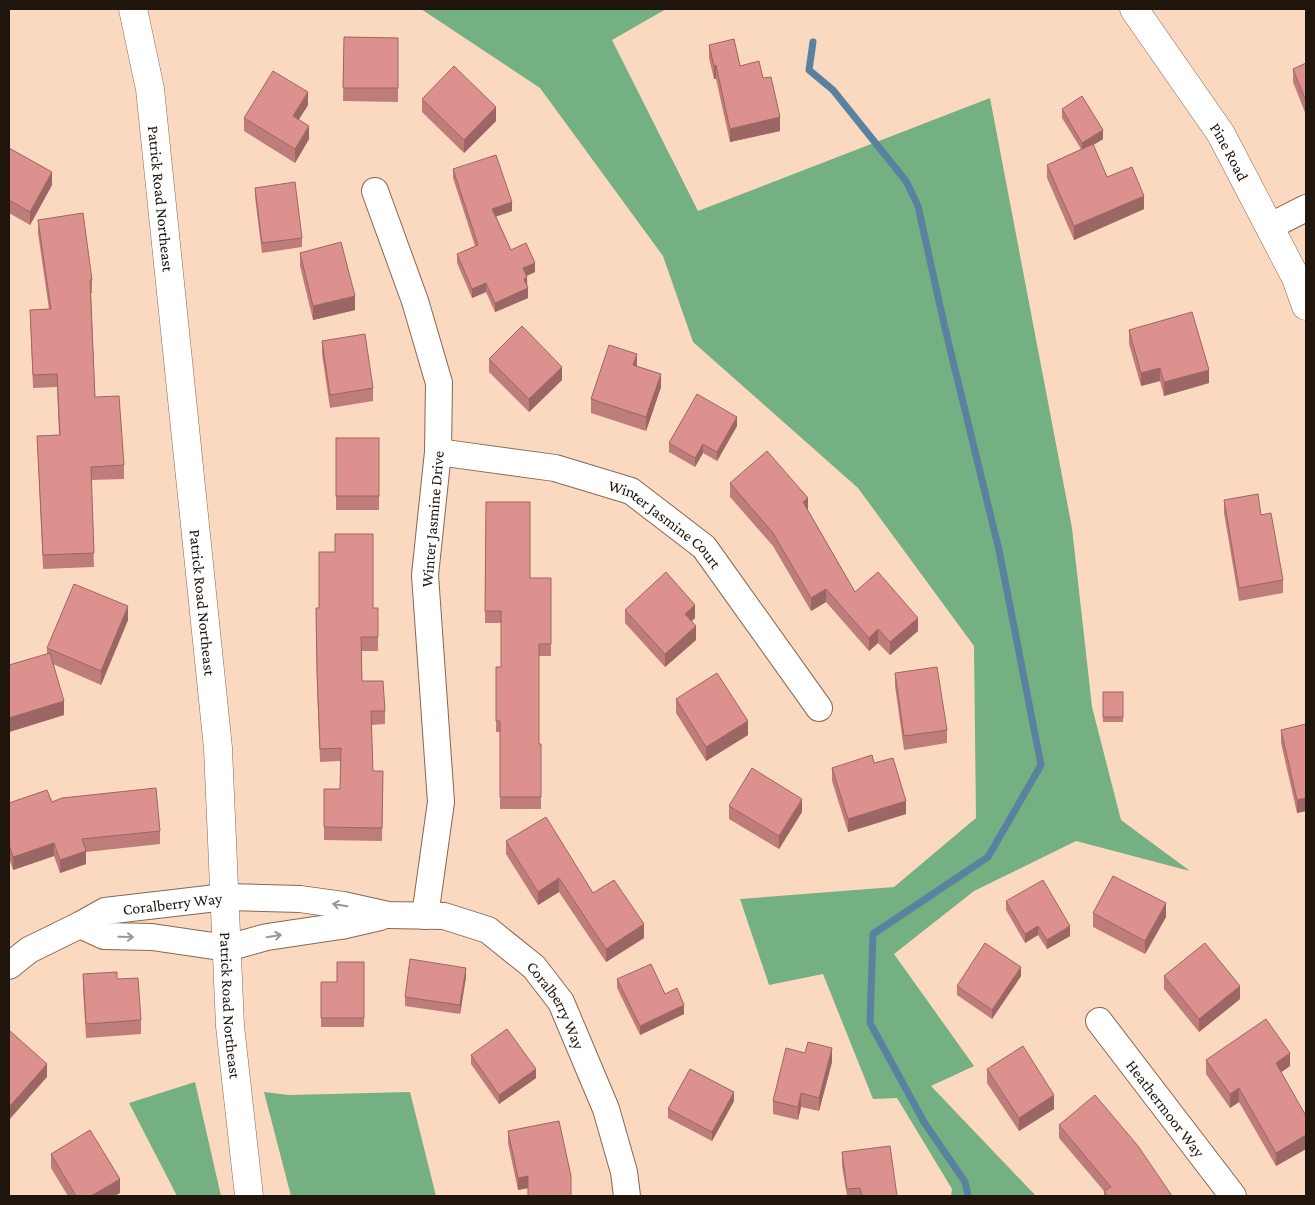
<svg xmlns="http://www.w3.org/2000/svg" width="1315" height="1205" font-family="'Crimson Pro',serif">
<style>
.forest{fill:#74b081}
.lines{fill:none;stroke-linecap:round;stroke-linejoin:round}
.stream{stroke:#5b81a0;stroke-width:7}
.minor-casing{stroke:#866852;stroke-width:28}
.tertiary-casing{stroke:#866852;stroke-width:29}
.minor{stroke:#fff;stroke-width:26}
.tertiary{stroke:#fff;stroke-width:28}
.wall{fill:#be7d7a}
.shaded-wall{fill:#9b6663}
.building{fill:#dd918e;stroke:#9b6663}
.oneway{stroke:#9b9692}
.labels{text-anchor:middle;stroke-width:4;stroke-linejoin:round;paint-order:stroke}
.street-label{font-size:16px;fill:#20150c;stroke:#fff}
</style>
<rect width="100%" height="100%" fill="#fbd9c1"/>
<!-- forest -->
<g class="forest">
<path d="M421 9H666L612 40 698 211 990 98 1072 528 1092 707 1121 820 1190 871 1076 841 974 891 894 954 974 1066 931 1086 1036 1196H951L952 1189 897 1098 873 1099 823 974 769 985 740 899 894 887 976 818 974 646 858 488 693 342 663 256 540 88Z"/>
<path d="M195 1082 221 1196H177L129 1103Z"/>
<path d="M264 1092 289 1095 410 1092 436 1196H291Z"/>
</g>
<g class="lines">
<!-- stream -->
<path class="stream" d="M813 42 809 70 833 90 906 181 918 206 944 324 999 550 1041 765 988 857 873 934 870 1023 924 1122 965 1182 968 1196"/>
<!-- minor casing -->
<g class="minor-casing">
<g id="minor">
<path d="M375 191 415 301 439 383 438 452 425 575 441 802 425 916"/>
<path d="M1269 227 1306 208"/>
<path id="s1" d="M438 452 555 468 631 491 704 547 819 708"/>
<path d="M80 925 104 936 152 937 227 948 267 937 341 926 380 917"/>
<path id="s2" d="M9 966 29 950 80 925 105 911 225 897 300 899 343 905 388 915 444 916 488 930 534 967 561 1002 606 1109 624 1172 627 1196"/>
<path id="s3" d="M1099 1021 1233 1196"/>
</g>
</g>
<!-- tertiary casing -->
<g class="tertiary-casing">
<g id="tertiary">
<path id="s4" d="M133 9 150 89 218 748 230 1026 249 1196"/>
<path id="s5" d="M1134 9 1221 134 1296 278 1306 306"/>
</g>
</g>
<!-- minor -->
<use href="#minor" class="minor"/>
<!-- tertiary -->
<use href="#tertiary" class="tertiary"/>
</g>
<!-- wall -->
<g class="wall">
<path d="M344 37 398 38V102L343 101Z"/>
<path d="M709 45 740 66 763 78 780 131 730 142 716 79H714L709 58Z"/>
<path d="M1306 63V115L1293 82V69Z"/>
<path d="M422 99 496 121 464 153 422 112Z"/>
<path d="M308 105 299 119 309 139 295 163 244 131V118Z"/>
<path d="M1062 109 1103 139 1093 145 1107 177 1144 209 1074 240 1047 178V165L1081 149 1062 118Z"/>
<path d="M9 148 52 185 30 225 9 213Z"/>
<path d="M453 169 512 211 496 216 511 250 535 272 527 276 528 298 495 312 486 292 472 298 457 263V254L475 246 453 178Z"/>
<path d="M255 188 302 238V247L262 253 255 197Z"/>
<path d="M38 220 92 280V293H91L95 397 124 465V479L91 480 94 567 43 569 37 436 59 435 57 387 33 388 30 310 49 309 38 233Z"/>
<path d="M300 253 355 310 313 320 300 266Z"/>
<path d="M1129 330 1209 383 1164 396 1160 381 1141 386 1129 344Z"/>
<path d="M322 341 373 388V401L330 408 322 354Z"/>
<path d="M489 359 562 380 529 412 489 372Z"/>
<path d="M637 366 661 387 646 431 591 413V399Z"/>
<path d="M737 426 717 461 703 453 695 467 669 452V443Z"/>
<rect x="336" y="438" width="43" height="72"/>
<path d="M730 483 808 510 855 592 918 631 890 655 878 643 869 651 826 602 811 611 773 546 730 497Z"/>
<path d="M1224 500 1261 515 1283 580V593L1239 601 1224 513Z"/>
<path d="M486 502 530 578H551V656H539V744H541V809H500V732H496V667H501V623H485Z"/>
<path d="M335 552 373 608H378V651H362V681L385 711V724L371 725 373 771H383L382 841 324 840V789H340V761L320 762 317 685 316 608H319Z"/>
<path d="M625 610 695 618 692 621 696 640 665 667 625 623Z"/>
<path d="M128 620 101 685 53 664 64 715 9 732V665L47 654V648Z"/>
<path d="M895 673 947 730V743L904 750 895 686Z"/>
<rect x="1103" y="692" width="20" height="30"/>
<path d="M676 699 748 735 706 761 676 713Z"/>
<path d="M1306 724V811L1297 813 1281 743V730Z"/>
<path d="M874 763 906 814 848 832 832 781V768Z"/>
<path d="M52 802 160 831V844L86 852V864L60 873 54 856 13 870 9 858V803Z"/>
<path d="M729 806 802 812 779 849 729 819Z"/>
<path d="M506 841 644 938 606 962 559 892 538 905 506 854Z"/>
<path d="M1006 901 1070 936 1047 949 1038 935 1025 943 1006 910Z"/>
<path d="M1093 913 1166 917 1145 954 1093 927Z"/>
<path d="M364 962V1027H321V982H337Z"/>
<path d="M83 974 141 1020V1034L86 1038 83 987Z"/>
<path d="M1021 976 992 1019 957 995V986Z"/>
<path d="M1164 976 1240 999 1199 1032 1164 989Z"/>
<path d="M466 977 460 1014 405 1006V997Z"/>
<path d="M617 979 665 994 684 1014 640 1035 617 988Z"/>
<path d="M471 1055 536 1078 499 1104 471 1064Z"/>
<path d="M1206 1060 1290 1066 1281 1072 1306 1116V1149L1276 1166 1239 1102 1230 1108 1206 1074Z"/>
<path d="M832 1062 819 1111 801 1107 798 1120 773 1114V1101Z"/>
<path d="M987 1069 1054 1109 1019 1131 987 1083Z"/>
<path d="M734 1101 712 1141 668 1118V1109Z"/>
<path d="M559 1121 528 1188 518 1190 508 1143V1131Z"/>
<path d="M1059 1125 1172 1196H1104V1191L1059 1138Z"/>
<path d="M842 1152 897 1196H847L842 1166Z"/>
<path d="M51 1154 120 1193 114 1196H68L51 1168Z"/>
</g>
<!-- shaded-wall -->
<g class="shaded-wall">
<path d="M716 65V79H714V66Z"/>
<path d="M308 92V105L293 129V116Z"/>
<path d="M496 107V121L464 153V140Z"/>
<path d="M780 117V131L730 142V129Z"/>
<path d="M309 126V139L295 163V149Z"/>
<path d="M1103 130V139L1082 152V143Z"/>
<path d="M52 172V185L30 225V212Z"/>
<path d="M1144 196V209L1074 240V226Z"/>
<path d="M512 202V211L492 218V209Z"/>
<path d="M535 263V272L523 277V268Z"/>
<path d="M527 277V286L524 279Z"/>
<path d="M486 283V292L472 298V289Z"/>
<path d="M528 288V298L495 312V303Z"/>
<path d="M355 296V310L313 320V306Z"/>
<path d="M637 354V368L633 365Z"/>
<path d="M562 367V380L529 412V399Z"/>
<path d="M1160 368V381L1141 386V373Z"/>
<path d="M1209 370V383L1164 396V382Z"/>
<path d="M661 374V387L646 431V417Z"/>
<path d="M737 417V426L717 461V452Z"/>
<path d="M703 444V453L695 467V458Z"/>
<path d="M808 498V511L803 502Z"/>
<path d="M826 589V602L811 611V598Z"/>
<path d="M695 605V618L685 627V614Z"/>
<path d="M128 606V620L101 685V671Z"/>
<path d="M918 618V631L890 655V642Z"/>
<path d="M696 626V640L665 667V654Z"/>
<path d="M878 629V643L869 651V638Z"/>
<path d="M64 701V715L9 732V718Z"/>
<path d="M748 721V735L706 761V747Z"/>
<path d="M1306 798V811L1297 813V800Z"/>
<path d="M802 799V812L779 849V836Z"/>
<path d="M906 801V814L848 832V819Z"/>
<path d="M54 843V856L13 870V857Z"/>
<path d="M86 851V864L60 873V860Z"/>
<path d="M559 878V892L538 905V892Z"/>
<path d="M1166 903V917L1145 954V941Z"/>
<path d="M644 924V938L606 962V949Z"/>
<path d="M1038 926V935L1025 943V934Z"/>
<path d="M1070 926V936L1047 949V940Z"/>
<path d="M1021 967V976L992 1019V1010Z"/>
<path d="M466 968V977L460 1014V1005Z"/>
<path d="M1240 986V999L1199 1032V1019Z"/>
<path d="M684 1005V1014L640 1035V1026Z"/>
<path d="M832 1048V1062L819 1111V1098Z"/>
<path d="M1290 1053V1066L1276 1076V1063Z"/>
<path d="M47 1064V1077L9 1120V1107Z"/>
<path d="M536 1069V1078L499 1104V1095Z"/>
<path d="M1239 1088V1102L1230 1108V1094Z"/>
<path d="M734 1092V1101L712 1141V1132Z"/>
<path d="M801 1093V1107L798 1120V1107Z"/>
<path d="M1054 1095V1109L1019 1131V1118Z"/>
<path d="M1306 1135V1149L1276 1166V1153Z"/>
<path d="M528 1176V1188L518 1190V1178Z"/>
<path d="M120 1179V1193L114 1196H91Z"/>
</g>
<!-- building -->
<g class="building">
<path d="M344 37 398 38V88H343Z"/>
<path d="M734 39 740 66 759 61 763 78 771 77 780 117 730 129 716 65 714 66 709 45Z"/>
<path d="M1306 63V101L1293 69Z"/>
<path d="M454 66 496 107 464 140 422 99Z"/>
<path d="M273 71 308 92 293 116 309 126 295 149 244 118Z"/>
<path d="M1082 96 1103 130 1082 143 1062 109Z"/>
<path d="M1093 144 1107 177 1132 167 1144 196 1074 226 1047 165Z"/>
<path d="M9 148 52 172 30 212 9 200Z"/>
<path d="M496 155 512 202 492 209 511 250 526 243 535 263 523 268 527 277 524 279 528 288 495 303 486 283 472 289 457 254 478 245 453 169Z"/>
<path d="M295 182 302 238 262 243 255 188Z"/>
<path d="M83 213 92 280H90L95 397 119 396 124 465 91 467 94 553 43 555 37 436 60 435 57 374 33 375 30 310 51 309 38 220Z"/>
<path d="M341 242 355 296 313 306 300 253Z"/>
<path d="M1192 312 1209 370 1164 382 1160 368 1141 373 1129 330Z"/>
<path d="M522 326 562 367 529 399 489 359Z"/>
<path d="M365 334 373 388 330 395 322 341Z"/>
<path d="M609 345 637 354 633 365 661 374 646 417 591 399Z"/>
<path d="M697 394 737 417 717 452 703 444 695 458 669 443Z"/>
<rect x="336" y="438" width="43" height="58"/>
<path d="M767 451 808 498 803 502 855 592 878 572 918 618 890 642 878 629 869 638 826 589 811 598 773 533 730 483Z"/>
<path d="M1258 494 1261 515 1271 513 1283 580 1239 588 1224 500Z"/>
<path d="M486 502H530V578H551V644H539V744H541V797H500V721H496V667H501V611H485Z"/>
<path d="M335 534H373V608H378V637H361L362 681H383L385 711H371L373 771H383L382 828 324 827V789H340L341 748 320 749 317 671 316 608H319V552H335Z"/>
<path d="M666 572 695 605 685 614 696 626 665 654 625 610Z"/>
<path d="M74 584 128 606 101 671 47 648Z"/>
<path d="M50 653 64 701 9 718V665Z"/>
<path d="M937 667 947 730 904 736 895 673Z"/>
<path d="M717 673 748 721 706 747 676 699Z"/>
<rect x="1103" y="692" width="20" height="25"/>
<path d="M1306 724V798L1297 800 1281 730Z"/>
<path d="M872 755 874 763 893 758 906 801 848 819 832 768Z"/>
<path d="M752 768 802 799 779 836 729 806Z"/>
<path d="M156 788 160 831 82 839 86 851 60 860 54 843 13 857 9 845V803L47 790 52 802 62 798Z"/>
<path d="M546 817 593 893 614 880 644 924 606 949 559 878 538 892 506 841Z"/>
<path d="M1113 876 1166 903 1145 941 1093 913Z"/>
<path d="M1043 880 1070 926 1047 940 1038 926 1025 934 1006 901Z"/>
<path d="M985 943 1021 967 992 1010 957 986Z"/>
<path d="M1205 943 1240 986 1199 1019 1164 976Z"/>
<path d="M410 959 466 968 460 1005 405 997Z"/>
<path d="M337 962H364V1018H321V982H337Z"/>
<path d="M651 964 665 994 677 988 684 1005 640 1026 617 979Z"/>
<path d="M117 972V979L138 978 141 1020 86 1024 83 974Z"/>
<path d="M1266 1019 1290 1053 1276 1063 1306 1116V1135L1276 1153 1239 1088 1230 1094 1206 1060Z"/>
<path d="M507 1029 536 1069 499 1095 471 1055Z"/>
<path d="M10 1031 47 1064 9 1107V1033Z"/>
<path d="M808 1042 832 1048 819 1098 801 1093 798 1107 773 1101 786 1048 805 1053Z"/>
<path d="M1023 1046 1054 1095 1019 1118 987 1069Z"/>
<path d="M690 1069 734 1092 712 1132 668 1109Z"/>
<path d="M1095 1095 1138 1146 1172 1196H1107L1104 1191 1111 1187 1059 1125Z"/>
<path d="M559 1121 571 1176V1196H528V1176L518 1178 508 1131Z"/>
<path d="M90 1130 120 1179 91 1196H76L51 1154Z"/>
<path d="M890 1146 897 1196H862L860 1188 847 1189 842 1152Z"/>
</g>
<!-- one-way arrows -->
<defs><path id="oneway-shaft" d="M-6 0H5M1.5-3L5.5 0L1.5 3" fill="none" stroke-width="1.6" stroke-linecap="round" stroke-linejoin="round" transform="scale(1.25)"/></defs>
<g class="oneway">
<use href="#oneway-shaft" transform="translate(340 905) rotate(-170)"/>
<use href="#oneway-shaft" transform="translate(274 936) rotate(-9)"/>
<use href="#oneway-shaft" transform="translate(126 937) rotate(1)"/>
</g>
<g class="labels">
<!-- street labels -->
<g class="street-label">
<text dy="6" stroke="none"><textPath href="#s5" startOffset="172">Pine Road</textPath></text>
<text dy="6" stroke="none"><textPath href="#s4" startOffset="192">Patrick Road Northeast</textPath></text>
<text transform="translate(432 519) rotate(-85)" y="6">Winter Jasmine Drive</text>
<text dy="6" stroke="none"><textPath href="#s1" startOffset="244">Winter Jasmine Court</textPath></text>
<text dy="6" stroke="none"><textPath href="#s4" startOffset="598">Patrick Road Northeast</textPath></text>
<text dy="6" stroke="none"><textPath href="#s2" startOffset="179">Coralberry Way</textPath></text>
<text dy="6" stroke="none"><textPath href="#s4" startOffset="1002">Patrick Road Northeast</textPath></text>
<text dy="6" stroke="none"><textPath href="#s2" startOffset="602">Coralberry Way</textPath></text>
<text dy="6" stroke="none"><textPath href="#s3" startOffset="110">Heathermoor Way</textPath></text>
</g>
</g>
<!-- border -->
<rect width="1315" height="1205" fill="none" stroke="#20150c" stroke-width="20"/>
</svg>
